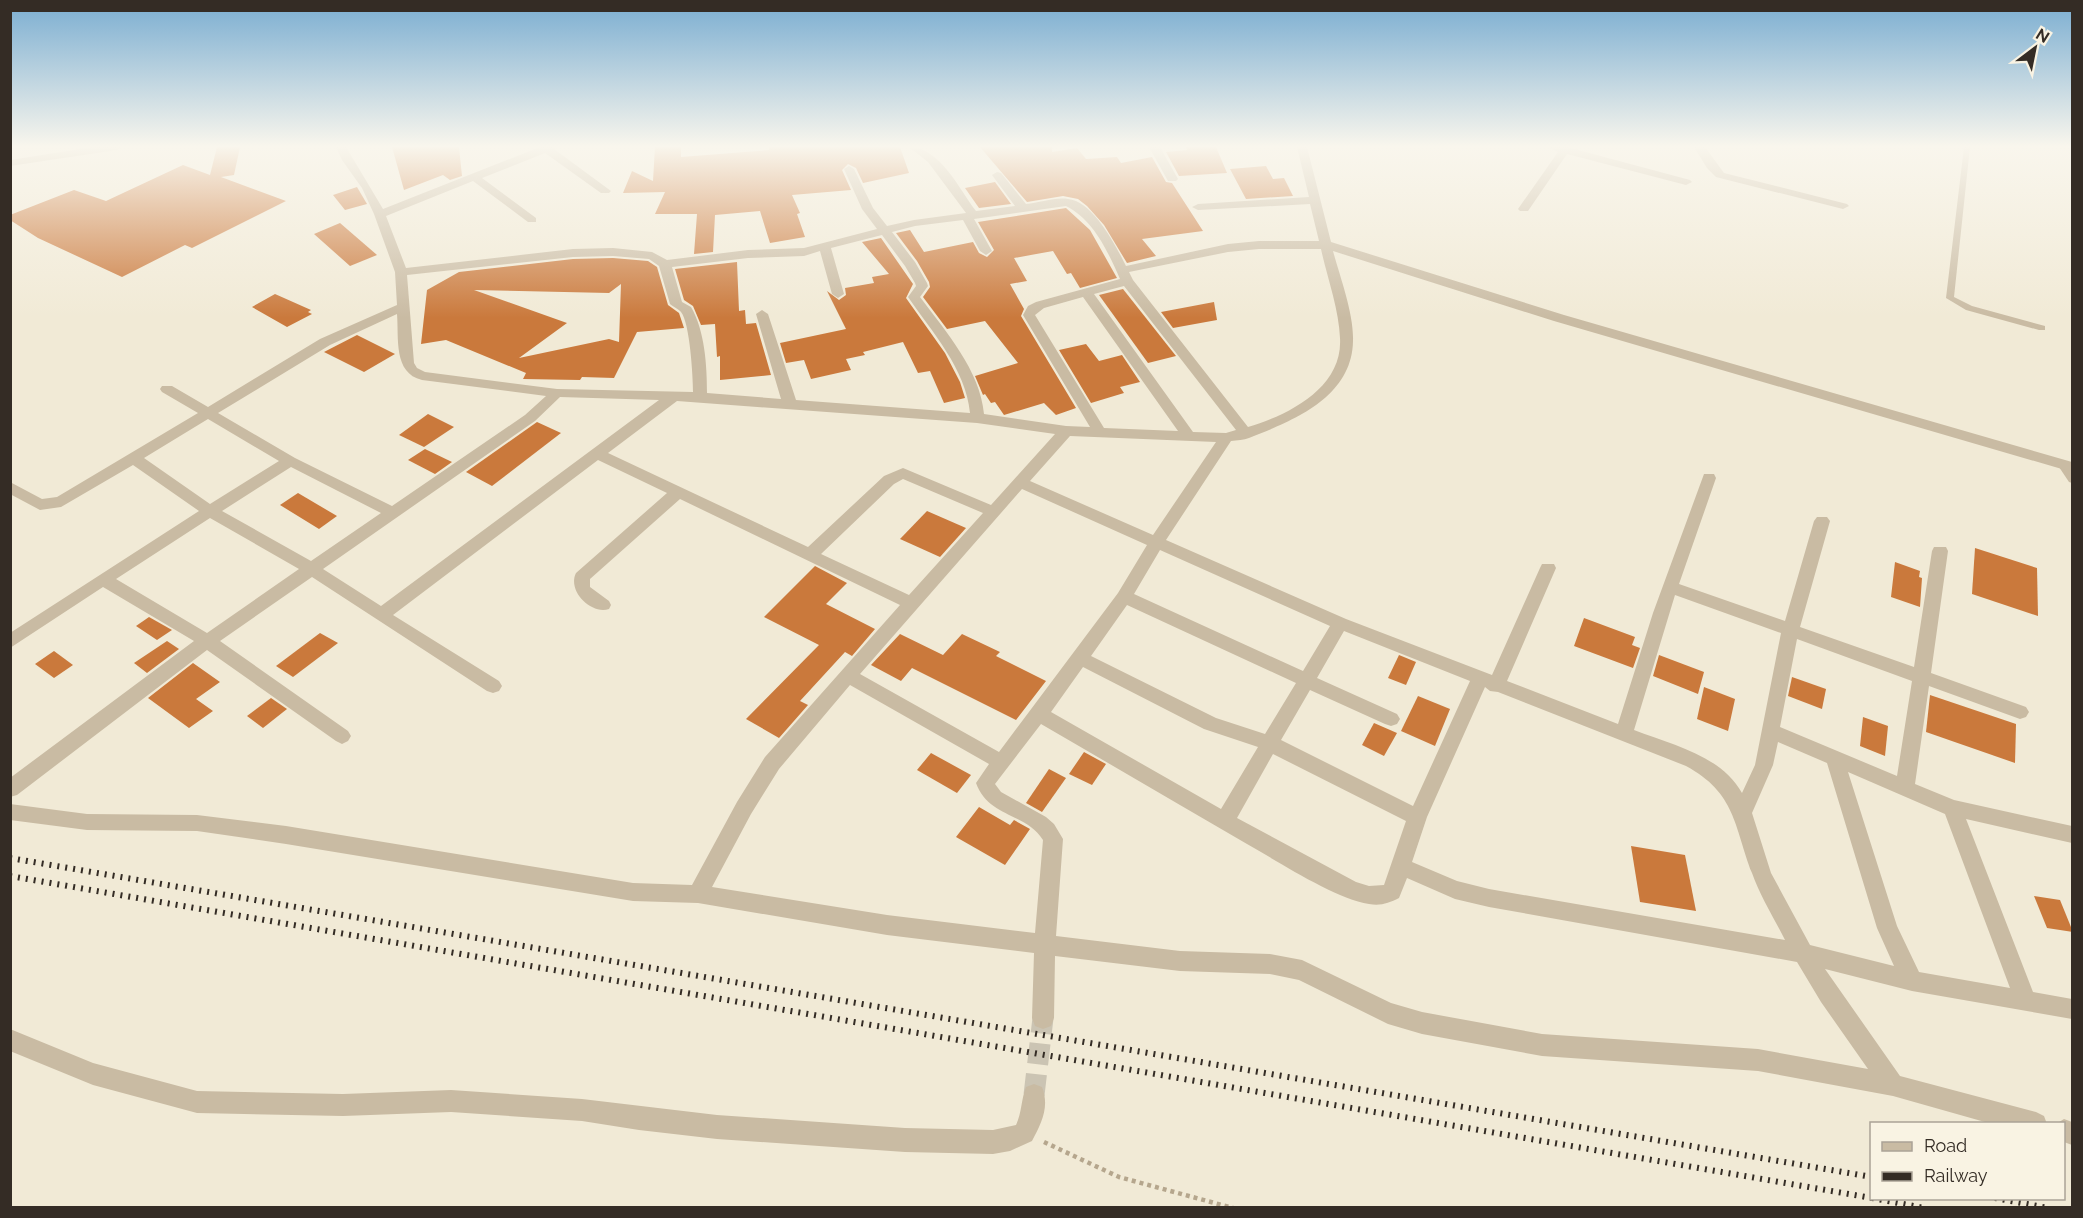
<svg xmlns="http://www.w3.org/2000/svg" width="2083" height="1218" font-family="Raleway,sans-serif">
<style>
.building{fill:#ca793c;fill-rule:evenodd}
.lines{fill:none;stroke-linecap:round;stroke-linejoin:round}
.minor-tunnel{stroke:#cbc4b3;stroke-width:21;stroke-dasharray:21 10;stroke-linecap:butt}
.path{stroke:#b5a68d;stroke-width:4.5;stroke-dasharray:4 4;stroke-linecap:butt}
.service{fill:#c9bba3;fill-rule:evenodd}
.minor{fill:#c9bba3;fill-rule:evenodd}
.tertiary{fill:#c9bba3;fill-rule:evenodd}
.rail{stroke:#342c25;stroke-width:6;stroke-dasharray:2 6;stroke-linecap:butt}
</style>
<rect width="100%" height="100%" fill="#f1ead6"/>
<!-- building -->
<g class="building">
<path d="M217 147H240L234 175 221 177 286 201 192 248 185 245 122 277 38 238 10 220V215L74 190 106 201 183 165 210 175Z"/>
<path d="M392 147H459L462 176 450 180 443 175 404 190Z"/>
<path d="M655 147H681V157L769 150V147H900L909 173 863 183 856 168 848 164 842 170 851 190 792 195 800 213 797 214 805 237 770 243 760 211 715 215 713 252 694 254 697 214H655L665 192 623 193 632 171 653 181Z"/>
<path d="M980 147H1052V152L1077 148 1086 159 1117 157 1121 163 1152 157 1166 182 1172 183 1203 231 1142 239 1156 256 1127 263 1104 225 1087 206 1078 199 1063 196 1027 202Z"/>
<path d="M1186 147H1216L1227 173 1179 176 1166 152 1187 150Z"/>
<path d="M1266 166 1273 179 1284 178 1293 196 1246 199 1230 169Z"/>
<path d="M995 182 1011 204 979 208 965 188Z"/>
<path d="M357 187 367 204 345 210 333 195Z"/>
<path d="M1066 208 1090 230 1117 278 1080 288 1071 273 1067 274 1053 251 1014 258 1027 281 1010 284 1024 309 1021 316 1076 408 1056 415 1044 403 1004 415 995 402 991 403 985 394 983 395 975 376 1018 363 985 321 947 329 923 297 930 287 929 282 917 261 896 233 910 230 924 252 973 242 979 253 987 257 994 250 978 222Z"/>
<path d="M340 223 377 255 350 266 314 234Z"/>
<path d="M881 238 913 284 906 298 945 353 960 382 965 398 944 403 930 371 918 373 903 342 863 352 865 355 846 359 851 370 811 379 804 360 786 363 780 343 846 329 827 291 839 300 846 295 845 288 874 283 872 277 889 274 862 242Z"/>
<path d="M613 258 648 261 657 267 668 305 679 313 684 328 637 332 614 378 582 377 580 380 523 379 526 373 446 340 421 344 427 290 459 272 573 259ZM621 284 619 342 609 339 519 358 567 323 474 290 609 293Z"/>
<path d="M737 262 739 311 745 310 746 324 756 323 771 375 720 380V356L717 357 715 324 701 325 693 306 684 300 675 269Z"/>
<path d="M1123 289 1176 356 1148 363 1099 295Z"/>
<path d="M275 294 311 310 308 312 312 314 287 327 252 307Z"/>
<path d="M1214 302 1217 320 1173 328 1161 312Z"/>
<path d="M357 335 395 354 364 372 324 352Z"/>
<path d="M1086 344 1099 361 1122 355 1140 382 1120 387 1124 393 1091 403 1059 350Z"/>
<path d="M428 414 454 427 424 447 399 435Z"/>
<path d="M537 422 561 433 492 486 466 472Z"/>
<path d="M425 449 452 462 435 474 408 460Z"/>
<path d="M298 493 337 516 319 529 280 505Z"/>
<path d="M927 511 966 528 940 557 900 539Z"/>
<path d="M1975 548 2037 568 2038 616 1972 594Z"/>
<path d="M1895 562 1920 571 1919 577 1922 578 1920 607 1891 597Z"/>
<path d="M815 566 847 583 826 604 875 629 852 656 845 652 800 701 808 705 779 738 746 719 819 645 764 617Z"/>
<path d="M149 617 172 630 157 640 136 626Z"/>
<path d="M1584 618 1635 637 1632 645 1640 648 1633 668 1574 646Z"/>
<path d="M320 633 338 643 293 677 276 666Z"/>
<path d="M900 634 943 655 962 634 1000 652 996 656 1046 681 1016 720 912 668 901 681 871 665Z"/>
<path d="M167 641 179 649 147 673 134 663Z"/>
<path d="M54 651 73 665 54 678 35 664Z"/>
<path d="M1399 655 1416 662 1406 685 1388 678Z"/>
<path d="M1659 655 1704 672 1698 694 1653 676Z"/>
<path d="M193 663 220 682 196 699 213 711 189 728 148 698Z"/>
<path d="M1792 677 1826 689 1822 709 1788 696Z"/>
<path d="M1704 687 1735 699 1728 731 1697 719Z"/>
<path d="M1930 695 2016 724 2015 763 1926 732Z"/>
<path d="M1418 696 1450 709 1435 746 1401 731Z"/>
<path d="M271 698 287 709 263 728 247 716Z"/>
<path d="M1863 717 1888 726 1885 756 1860 746Z"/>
<path d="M1374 723 1397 733 1384 756 1362 745Z"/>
<path d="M1084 752 1106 764 1092 785 1069 774Z"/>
<path d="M931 753 971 775 957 793 917 770Z"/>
<path d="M1049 769 1066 778 1042 812 1026 803Z"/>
<path d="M979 807 1010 825 1014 820 1030 829 1005 865 956 837Z"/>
<path d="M1631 846 1685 855 1696 911 1640 902Z"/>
<path d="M2034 896 2060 900 2073 932 2047 928Z"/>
</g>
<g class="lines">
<!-- minor-tunnel -->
<path class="minor-tunnel" d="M1034 1095 1043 1018"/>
<!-- path -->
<path class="path" d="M1044 1142 1119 1177 1233 1208"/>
<!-- service -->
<g class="service">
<path d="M1964 147H1970L1954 297 1972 306 2045 326V330H2039L1966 310 1946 298Z"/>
<path d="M2062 461 2065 462 2072 473V483L2069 482 2057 464Z"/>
</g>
<!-- minor -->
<g class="minor">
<path d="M336 147H346L383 209 540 147H555L554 149 611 191 609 193H601L545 153 482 178 536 218V222H528L473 181 386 216 406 268 573 249 613 248 652 252 667 260 748 250 804 248 877 229 862 209 844 169 849 166 854 169 873 208 887 226 914 220 966 213 928 162 909 147C940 147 959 189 976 211L1015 206 992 175 997 172 1001 173 1026 204C1039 203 1055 197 1068 199 1093 201 1116 246 1126 266L1228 244 1259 241H1319L1310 204 1198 210 1192 207 1198 204 1309 197 1297 147H1307L1331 242 1564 315 2072 462V472L1554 321 1333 251C1340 277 1354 314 1353 341 1352 398 1292 421 1249 438 1244 440 1237 440 1231 441L1166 540 1346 619 1492 675 1540 568 1542 564H1554L1556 568 1507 681 1618 724 1653 613 1704 474H1714L1716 478 1679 584 1785 621 1814 521 1817 517H1827L1830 521 1800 627 1914 667 1932 551 1934 547H1946L1948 551 1931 673 2026 707 2029 712 2026 717 2020 719 1929 686 1915 784 1954 800 2072 826V843L1966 819 2033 992 2072 999V1019L1912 991 1825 969 1900 1076 2036 1112 2044 1116 2047 1124H1992L1893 1096 1758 1071 1542 1056 1422 1034 1388 1024 1299 980 1270 974 1180 971 1055 956 1054 1018 1051 1026 1043 1029 1035 1026 1032 1018 1034 953 887 935 698 903 633 901 286 844 197 831 87 830 10 820V804L87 814 197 815 286 826 633 883 692 885 737 802 765 757 900 605 680 499 590 579V587L609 601 611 605 609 609C591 615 567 591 576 573L667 493 598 460 393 615 499 681 502 686 499 691 493 693 487 691 312 577 220 641 348 731 351 736 348 741 342 744 336 741 207 650 17 795 10 797V778L194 641 103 587 10 648V633L199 511 133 465 61 507 40 510 10 494V482L42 499 57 497 198 413 162 392 160 389 162 386H172L208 407 320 339 397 305 395 272 374 214 362 188 342 160ZM1066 206C1094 220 1108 252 1120 279L1036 302 1028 306 1023 315 1090 427 1066 426 984 414C980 370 946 332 920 297L928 286 927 283 915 262 892 232 915 226 963 220 980 251 986 255 992 251 974 219ZM882 235 905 266 915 283 916 286 908 297C932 332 966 369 970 413L796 400 768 314 762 310 756 314 781 399 707 393C707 366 705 331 691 307L682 302 672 267 748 258 804 256 820 251 832 294 838 298 844 294 831 248ZM1259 249H1321C1327 277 1339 309 1340 338 1343 388 1288 415 1248 427L1133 280 1129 272 1228 252ZM613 256 649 259 659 266 670 304C673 307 679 309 681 312 690 323 693 377 693 392L557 389 425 372 417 368 414 363 407 275 573 257ZM1124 286 1236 430 1226 433 1193 432 1094 294ZM1083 297 1178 431 1104 428 1035 315 1044 308ZM397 314C399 338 393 373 422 380L546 396 525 415 392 506 295 458 218 413 330 345ZM560 397 659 400 381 606 323 569 535 421ZM677 401 977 423 1055 434 991 505 903 468 884 476 808 547 608 453ZM208 419 279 461 210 504 144 458ZM1070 436 1216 442 1153 535 1030 481ZM291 467 381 513 311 561 222 511ZM903 479 983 513 909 595 821 554 894 484ZM1022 489 1147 545 1118 593 999 752 860 674ZM210 518 299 569 207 633 116 579ZM1160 550 1330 626 1303 671 1134 594ZM1675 595 1781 633 1755 765 1742 793C1721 755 1672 745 1634 730ZM1127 605 1296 683 1265 734 1216 718 1091 656ZM1344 631 1470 681 1413 806 1281 740 1310 690 1385 724 1391 726 1397 724 1400 719 1397 714 1317 678ZM1797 639 1912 681 1897 776 1780 727ZM1083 667 1204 729 1258 747 1221 809 1051 712ZM850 685 989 764 976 783C988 817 1026 813 1043 840L1035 933 887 915 712 887 751 814 779 769ZM1485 687 1490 691 1498 692 1686 766C1736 793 1734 826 1752 873 1760 896 1774 918 1785 940L1489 889 1457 881 1412 862 1427 817ZM1041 724C1110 764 1178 804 1247 844 1279 862 1334 898 1369 904 1381 906 1389 903 1399 898L1407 878 1455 899 1489 907 1797 962 1821 1002 1868 1069 1758 1049 1542 1034 1422 1012 1391 1003 1302 960 1270 954 1180 951 1056 936 1063 839 1054 824 1046 817 1001 792 995 784ZM1778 742 1827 763 1877 928 1894 966 1810 945 1771 873 1752 813 1773 765ZM1273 754 1406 821 1384 885 1369 886 1356 882 1237 818ZM1848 772 1945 814 2010 988 1919 972 1897 926Z"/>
<path d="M1149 147H1160L1178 179 1176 181H1168Z"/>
<path d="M1548 147H1567L1690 180 1692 182 1686 185 1567 154 1528 211H1520L1518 209 1558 152Z"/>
<path d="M1694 147H1705L1724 173 1847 204 1849 206 1843 209 1716 177 1707 168Z"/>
<path d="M10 1029 93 1063 197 1091 343 1094 451 1090 582 1099 717 1115 905 1128 993 1130 1016 1125C1022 1112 1021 1100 1026 1087L1034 1084 1042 1087C1050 1107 1041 1124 1032 1141L1010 1151 993 1154 905 1152 717 1139 639 1130 582 1121 451 1112 343 1116 197 1113 93 1085 10 1051Z"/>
<path d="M2064 1119 2072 1122V1145L2064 1142V1124H2056Z"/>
</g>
<!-- tertiary -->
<path class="tertiary" d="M93 147H122L117 150 10 166V160Z"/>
<!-- rail -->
<g class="rail">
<path d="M10 858 1872 1177"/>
<path d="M10 876 1872 1198"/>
<path d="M1872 1198 1924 1208"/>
<path d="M1995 1198 2048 1208"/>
</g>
</g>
<!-- sky -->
<linearGradient id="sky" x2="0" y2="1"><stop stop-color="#7aadd1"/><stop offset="0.46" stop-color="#f9f6ed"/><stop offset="1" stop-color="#f9f6ed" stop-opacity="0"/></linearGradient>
<rect width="2083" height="318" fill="url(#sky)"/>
<!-- border -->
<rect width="2083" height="1218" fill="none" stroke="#342c25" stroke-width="24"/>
<!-- legend -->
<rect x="1870" y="1122" width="195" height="78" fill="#f9f3e3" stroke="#aaa397" stroke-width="1.5"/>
<rect x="1882" y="1142" width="30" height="9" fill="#c9bba3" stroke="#aaa397" stroke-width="1.5"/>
<text x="1924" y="1152" font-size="18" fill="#342c25">Road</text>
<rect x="1882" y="1172" width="30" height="9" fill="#342c25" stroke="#aaa397" stroke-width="1.5"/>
<text x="1924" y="1182" font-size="18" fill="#342c25">Railway</text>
<!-- north arrow -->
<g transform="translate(2035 48) rotate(32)" stroke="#f9f3e3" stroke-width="4.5" paint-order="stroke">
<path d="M0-4.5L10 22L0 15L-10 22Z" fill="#342c25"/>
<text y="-9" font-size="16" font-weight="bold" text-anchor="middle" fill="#342c25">N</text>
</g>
</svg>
